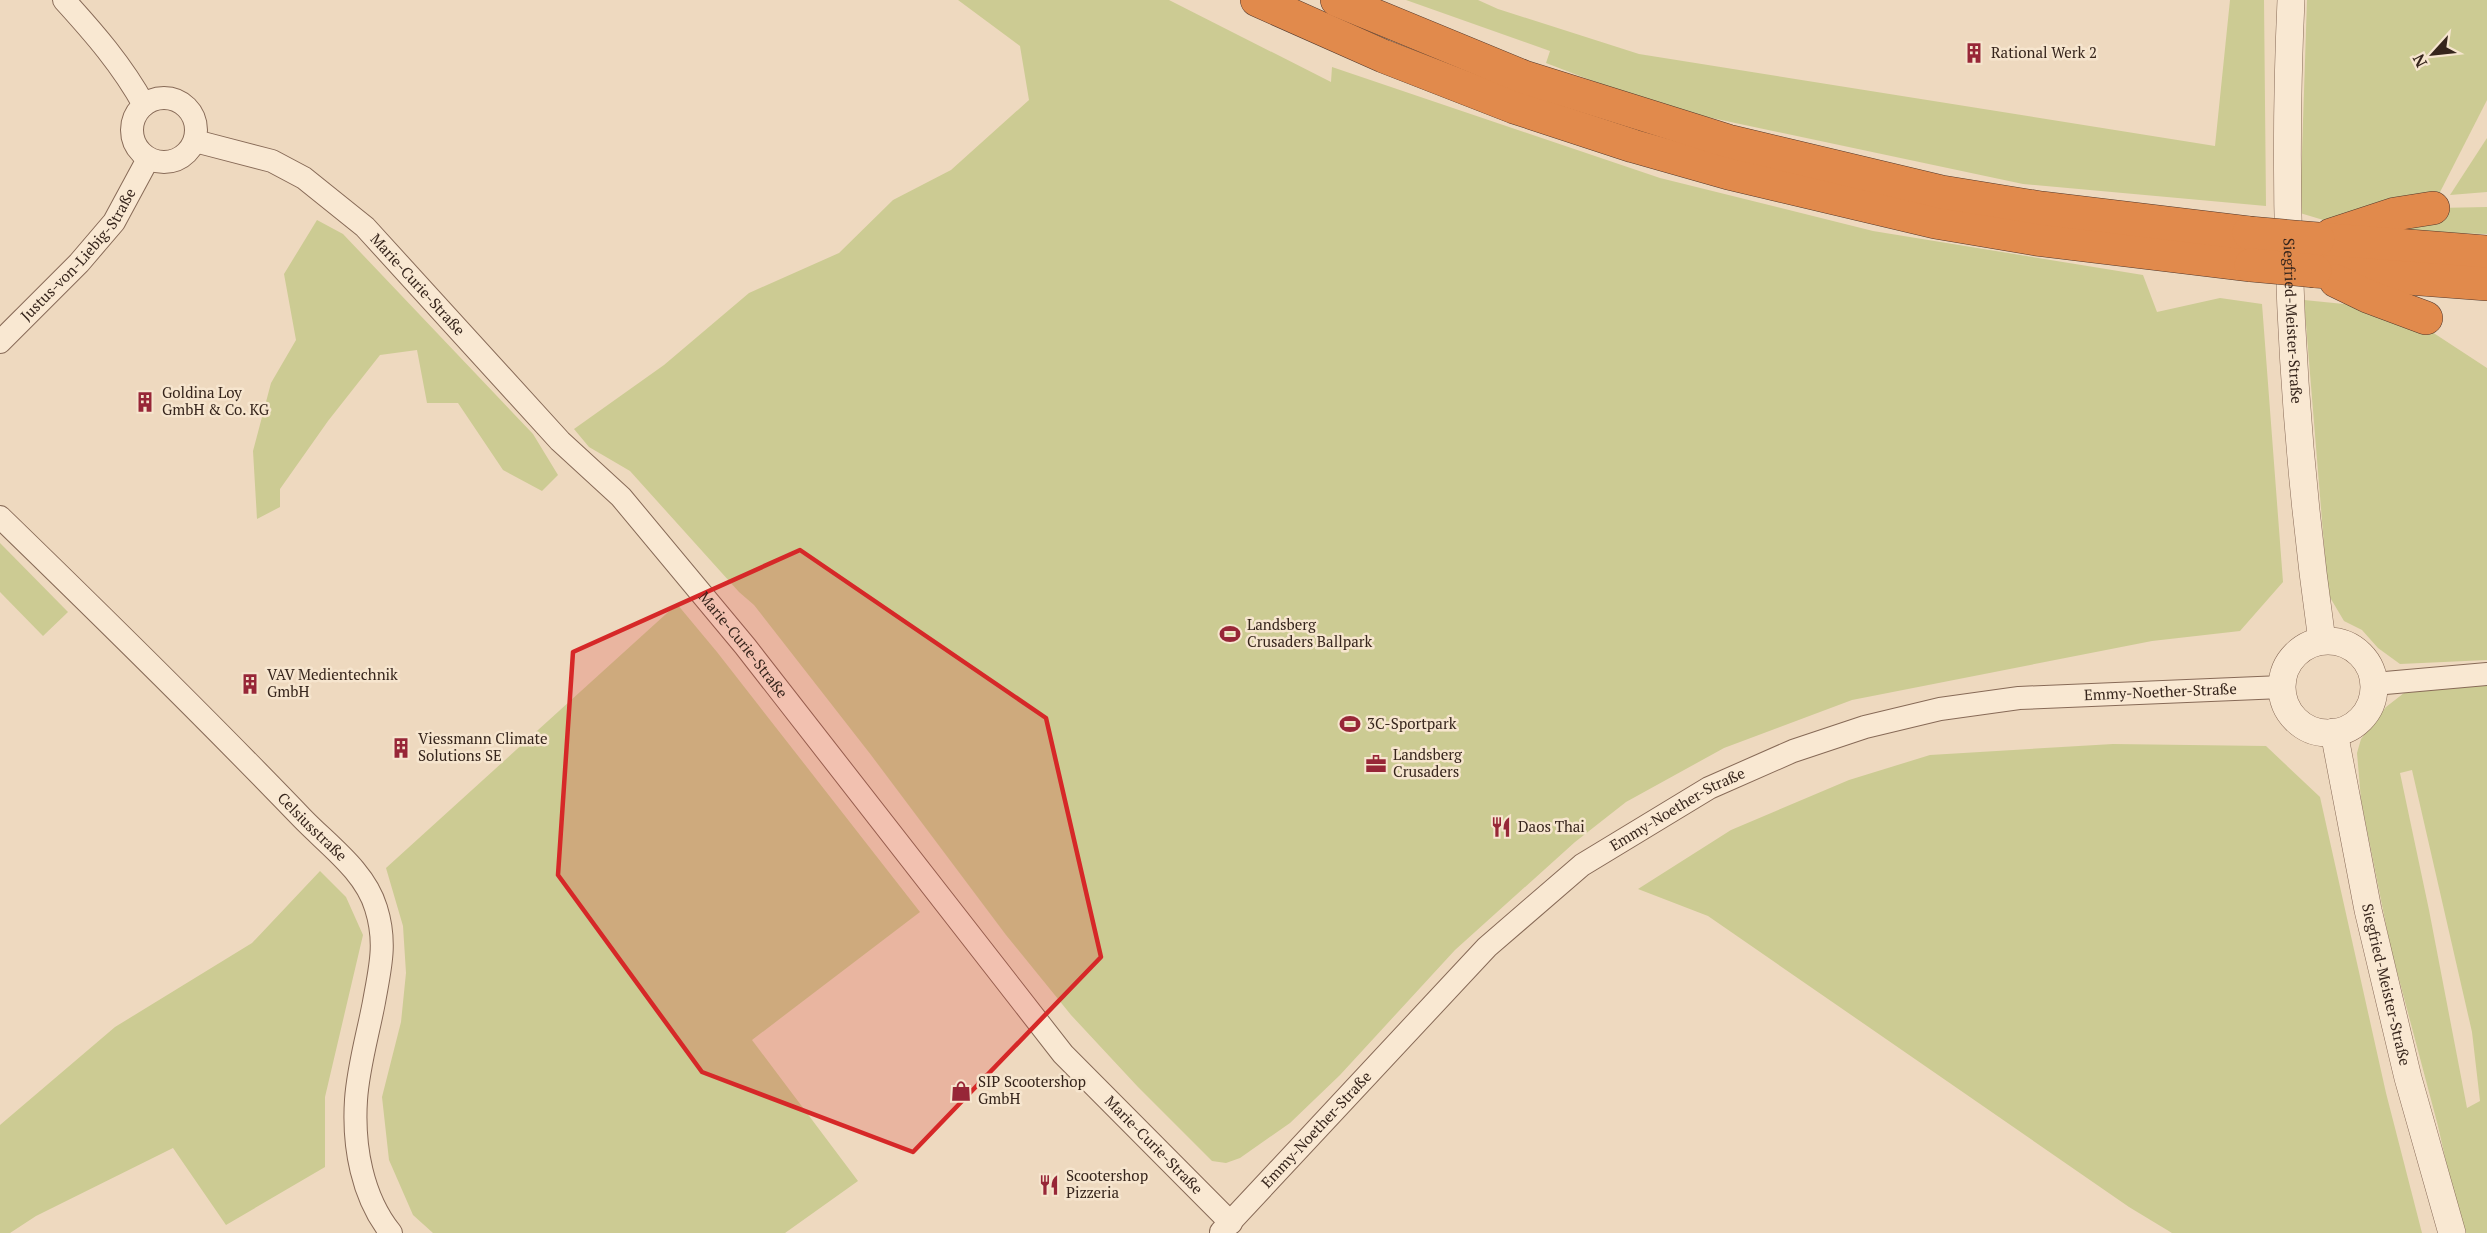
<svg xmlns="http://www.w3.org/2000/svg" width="2487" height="1233" font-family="'PT Serif',serif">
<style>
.green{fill:#cccb93;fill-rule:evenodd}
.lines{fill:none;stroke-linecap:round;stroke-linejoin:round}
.minor-casing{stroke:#876a57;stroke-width:24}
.tertiary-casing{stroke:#876a57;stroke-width:28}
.motorway-casing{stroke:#54392c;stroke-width:34}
.minor{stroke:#f9e8d2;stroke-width:22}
.tertiary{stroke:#f9e8d2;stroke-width:27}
.motorway{stroke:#e18a4c;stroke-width:33}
.motorway-bridge-casing{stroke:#54392c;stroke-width:34;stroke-linecap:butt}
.motorway-bridge{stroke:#e18a4c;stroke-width:33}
.marked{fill:#d62828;fill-opacity:0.2;stroke:#d62828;stroke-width:4.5;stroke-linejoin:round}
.labels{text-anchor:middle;stroke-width:5;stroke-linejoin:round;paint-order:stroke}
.poi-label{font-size:15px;fill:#36251c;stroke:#f6e5ce;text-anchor:start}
.street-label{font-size:15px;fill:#36251c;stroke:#f6e5ce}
</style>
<rect width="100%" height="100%" fill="#eed9bf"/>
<!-- green -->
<g class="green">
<path d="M958 0H1169L1331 82 1332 67 1660 178 1873 231 2143 275 2157 312 2220 298 2262 304 2283 582 2240 631 2152 641 1852 700 1724 748 1626 802 1575 842 1455 950 1340 1075 1290 1123 1240 1158 1226 1163 1212 1161 1138 1087 1071 1015 1006 935 871 755 754 605 739 592 630 471 589 447 574 429 664 365 749 293 839 253 893 200 951 170 1029 100 1020 46Z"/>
<path d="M1406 0H1478L1498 9 1639 54 2215 146 2230 0H2264L2266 206 2023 184 1660 107 1546 63 1550 51Z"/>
<path d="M2307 0H2487V100L2438 196 2330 222 2300 213Z"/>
<path d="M2487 138V192L2450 195Z"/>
<path d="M2487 207V234L2373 231 2437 208Z"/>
<path d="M317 220 343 234 533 434 558 475 542 491 503 470 458 403H427L417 350 380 355 328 421 280 489V507L257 519 253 451 271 383 296 340 284 274Z"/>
<path d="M2304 300 2364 306 2429 330 2487 368V660L2400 664 2378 648 2362 630 2344 621 2328 594Z"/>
<path d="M0 543 68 612 43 636 0 592Z"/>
<path d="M677 604 717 652 920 912 752 1040 858 1181 785 1233H433L413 1215 389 1160 382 1097 401 1022 406 973 403 926 386 868Z"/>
<path d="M2487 685V1233H2462L2438 1126 2390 945 2361 800 2357 753 2361 739 2386 707 2404 693ZM2412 770 2472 1032 2480 1101 2467 1108 2429 910 2400 773Z"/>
<path d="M2113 744 2266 746 2320 797 2386 1093 2422 1233H2172L2129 1207 1708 916 1638 889 1731 830 1849 780 1930 755Z"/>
<path d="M320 871 346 897 363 935 325 1097V1167L226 1225 173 1148 36 1216 10 1233H0V1125L115 1027 252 943Z"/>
</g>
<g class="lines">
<!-- minor casing -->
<g class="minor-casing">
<g id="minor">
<path d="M64 0C94 33 122 65 144 105"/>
<circle cx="164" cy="130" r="32"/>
<path id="s1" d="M195 141 272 161 304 178 365 227 560 441 621 497 745 646 1063 1054 1231 1223"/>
<path id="s2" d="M0 342 79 263 114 222 148 159"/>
<path id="s3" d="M0 517C102 616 204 716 302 818 328 845 365 871 376 908 387 943 380 968 374 1002 368 1034 358 1068 356 1100 353 1146 362 1197 391 1233"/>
<path d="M2374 684 2487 674"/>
<path id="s4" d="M1221 1232 1487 947 1582 865 1709 788 1793 751 1865 727 1940 709 2019 698 2282 687"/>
</g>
</g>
<!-- tertiary casing -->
<g class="tertiary-casing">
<g id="tertiary">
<path id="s5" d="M2291 0C2281 214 2292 428 2322 641"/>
<circle cx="2328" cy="687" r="46"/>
<path id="s6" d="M2334 732 2368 910 2408 1078 2452 1233"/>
</g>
</g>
<!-- motorway casing -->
<g class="motorway-casing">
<g id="motorway">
<path d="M1257 0 1383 56 1514 107 1633 146 1728 173 1935 222 2036 239 2251 265"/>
<path d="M1337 0 1524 77 1728 141 1942 192 2041 208 2249 233"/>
<path d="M2331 235 2395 214 2433 208"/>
<path d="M2318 239 2487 252"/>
<path d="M2315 271 2487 284"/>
<path d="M2336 281 2367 296 2426 318"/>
</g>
</g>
<!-- minor -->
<use href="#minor" class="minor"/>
<!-- tertiary -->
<use href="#tertiary" class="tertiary"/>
<!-- motorway -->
<use href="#motorway" class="motorway"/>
<!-- motorway-bridge casing -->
<g class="motorway-bridge-casing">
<g id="motorway-bridge">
<path d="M2249 233 2318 239"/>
<path d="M2251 265 2315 271"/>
</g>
</g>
<!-- motorway-bridge -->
<use href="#motorway-bridge" class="motorway-bridge"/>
</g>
<!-- marked area -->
<path class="marked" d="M800 550 1046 718 1101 957 913 1152 702 1072 558 875 573 652Z"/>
<!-- icons -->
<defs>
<g id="building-bare" transform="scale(1.62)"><path d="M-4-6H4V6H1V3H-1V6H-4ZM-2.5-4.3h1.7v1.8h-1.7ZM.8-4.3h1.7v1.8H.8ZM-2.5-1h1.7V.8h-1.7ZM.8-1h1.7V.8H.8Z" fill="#972637" stroke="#f6e5ce" stroke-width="2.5" paint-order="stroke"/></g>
<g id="stadium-bare" transform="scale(1.62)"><path d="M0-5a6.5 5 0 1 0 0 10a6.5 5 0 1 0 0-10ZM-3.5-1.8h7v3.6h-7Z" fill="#972637" stroke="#f6e5ce" stroke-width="2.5" paint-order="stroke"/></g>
<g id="office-bare" transform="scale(1.62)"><path d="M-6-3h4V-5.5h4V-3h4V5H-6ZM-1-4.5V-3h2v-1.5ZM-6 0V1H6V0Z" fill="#972637" stroke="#f6e5ce" stroke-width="2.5" paint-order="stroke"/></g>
<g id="restaurant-bare" transform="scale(1.62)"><path d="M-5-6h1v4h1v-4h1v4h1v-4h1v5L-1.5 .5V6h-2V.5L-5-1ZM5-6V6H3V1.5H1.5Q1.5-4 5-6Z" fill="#972637" stroke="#f6e5ce" stroke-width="2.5" paint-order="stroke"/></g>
<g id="shop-bare" transform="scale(1.62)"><path d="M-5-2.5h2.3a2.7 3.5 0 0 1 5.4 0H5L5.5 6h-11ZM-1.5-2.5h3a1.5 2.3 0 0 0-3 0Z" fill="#972637" stroke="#f6e5ce" stroke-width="2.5" paint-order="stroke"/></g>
</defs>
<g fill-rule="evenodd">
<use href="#building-bare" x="1974" y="53"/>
<use href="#building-bare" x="145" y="402"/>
<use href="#stadium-bare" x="1230" y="634"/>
<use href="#building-bare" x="250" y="684"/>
<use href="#stadium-bare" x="1350" y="724"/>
<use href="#building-bare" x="401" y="748"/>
<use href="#office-bare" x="1376" y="764"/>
<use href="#restaurant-bare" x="1501" y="827"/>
<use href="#shop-bare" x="961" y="1091"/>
<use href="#restaurant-bare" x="1049" y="1185"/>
</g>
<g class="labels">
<!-- poi labels -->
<g class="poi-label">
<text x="1991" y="58">Rational Werk 2</text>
<text x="162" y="398">Goldina Loy<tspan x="162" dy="17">GmbH &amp; Co. KG</tspan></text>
<text x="1247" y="630">Landsberg<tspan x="1247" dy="17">Crusaders Ballpark</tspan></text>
<text x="267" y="680">VAV Medientechnik<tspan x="267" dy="17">GmbH</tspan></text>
<text x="1367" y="729">3C-Sportpark</text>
<text x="418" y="744">Viessmann Climate<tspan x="418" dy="17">Solutions SE</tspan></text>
<text x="1393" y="760">Landsberg<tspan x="1393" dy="17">Crusaders</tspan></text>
<text x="1518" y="832">Daos Thai</text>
<text x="978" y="1087">SIP Scootershop<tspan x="978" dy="17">GmbH</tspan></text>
<text x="1066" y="1181">Scootershop<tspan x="1066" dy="17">Pizzeria</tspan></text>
</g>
<!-- street labels -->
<g class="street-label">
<text dy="5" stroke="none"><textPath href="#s2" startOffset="118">Justus-von-Liebig-Straße</textPath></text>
<text dy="5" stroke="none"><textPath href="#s1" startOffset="272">Marie-Curie-Straße</textPath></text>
<text dy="5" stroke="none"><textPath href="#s5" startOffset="321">Siegfried-Meister-Straße</textPath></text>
<text dy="5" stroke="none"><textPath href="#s1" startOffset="758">Marie-Curie-Straße</textPath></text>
<text dy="5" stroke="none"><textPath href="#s4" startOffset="1130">Emmy-Noether-Straße</textPath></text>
<text dy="5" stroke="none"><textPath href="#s4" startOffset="626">Emmy-Noether-Straße</textPath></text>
<text dy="5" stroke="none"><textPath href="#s3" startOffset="440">Celsiusstraße</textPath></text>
<text dy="5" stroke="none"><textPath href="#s6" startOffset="258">Siegfried-Meister-Straße</textPath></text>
<text dy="5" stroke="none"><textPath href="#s4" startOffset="140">Emmy-Noether-Straße</textPath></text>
<text dy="5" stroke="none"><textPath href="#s1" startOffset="1406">Marie-Curie-Straße</textPath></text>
</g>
</g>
<!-- north arrow -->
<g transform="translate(2433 54) rotate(243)" stroke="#f6e5ce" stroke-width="4.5" paint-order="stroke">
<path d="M0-4.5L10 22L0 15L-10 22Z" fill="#36251c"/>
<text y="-9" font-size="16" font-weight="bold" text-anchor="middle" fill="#36251c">N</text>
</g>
</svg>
